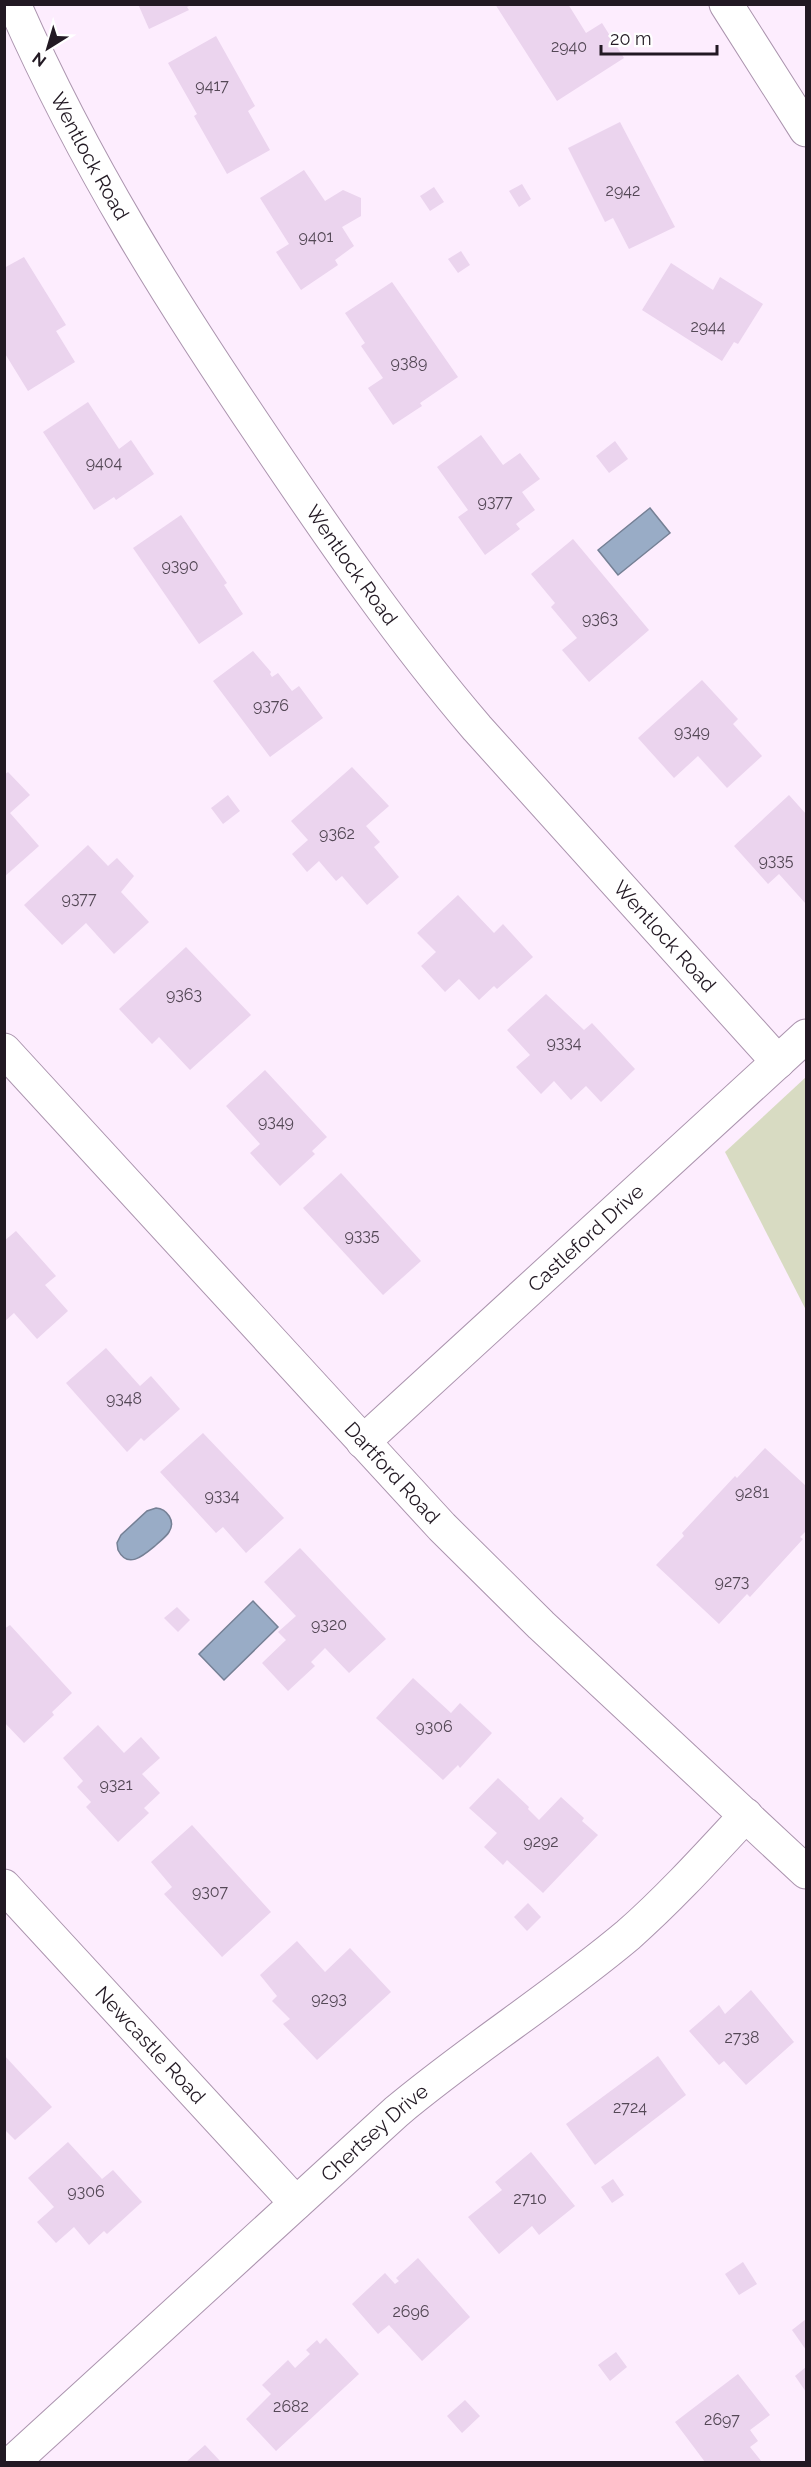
<svg xmlns="http://www.w3.org/2000/svg" width="811" height="2467" font-family="Raleway,sans-serif">
<style>
.green{fill:#d8dbc2}
.water{fill:#99acc6;stroke:#758095;stroke-width:1.5}
.building{fill:#ebd4ee}
.lines{fill:none;stroke-linecap:round;stroke-linejoin:round}
.street-casing{stroke:#ab94ae;stroke-width:35}
.street{stroke:#fff;stroke-width:33}
.labels{text-anchor:middle;stroke-width:6;stroke-linejoin:round;paint-order:stroke}
.number-label{font-size:16px;fill:#544856}
.street-label{font-size:20px;fill:#221923;stroke:#fff}
</style>
<rect width="100%" height="100%" fill="#fdedfe"/>
<!-- green -->
<path class="green" d="M806 1077V1310L725 1152Z"/>
<!-- water -->
<g class="water">
<path d="M650 508 670 533 618 575 598 550Z"/>
<path d="M156 1508C167 1509 176 1521 169 1532 166 1537 160 1541 156 1545 144 1555 128 1570 118 1550L117 1543 121 1535 147 1511Z"/>
<path d="M253 1601 278 1627 224 1680 199 1654Z"/>
</g>
<!-- building -->
<g class="building">
<path d="M138 4H193L187 7 189 10 149 29Z"/>
<path d="M495 4H568L586 33 602 23 624 58 557 101Z"/>
<path d="M216 36 255 106 248 111 270 150 227 174 194 116 197 114 168 63Z"/>
<path d="M620 122 675 227 629 249 613 218 605 222 568 148Z"/>
<path d="M304 170 325 201 343 190 361 198V216L342 227 354 246 335 260 338 265 301 290 276 252 289 244 260 198Z"/>
<path d="M522 184 531 199 519 207 509 191Z"/>
<path d="M434 187 444 202 430 211 420 196Z"/>
<path d="M461 251 470 265 458 273 448 259Z"/>
<path d="M24 257 66 325 56 331 75 362 28 391 4 352V268Z"/>
<path d="M671 263 713 290 720 277 763 304 738 344 734 342 722 361 642 310Z"/>
<path d="M392 282 458 377 420 403 422 406 393 425 368 388 383 378 361 346 365 343 345 313Z"/>
<path d="M88 402 119 449 131 440 154 474 116 500 114 497 94 510 43 432Z"/>
<path d="M481 435 503 465 520 453 540 479 522 492 535 510 516 524 520 529 485 555 458 517 468 510 437 467Z"/>
<path d="M615 441 628 459 609 473 596 456Z"/>
<path d="M181 515 227 583 224 585 243 614 199 644 133 548Z"/>
<path d="M573 539 649 630 589 682 562 650 577 638 551 607 555 603 531 574Z"/>
<path d="M253 651 271 672 270 674 272 677 278 673 292 691 299 686 323 718 270 757 213 681Z"/>
<path d="M702 680 738 719 733 724 762 756 727 788 698 756 674 778 638 738Z"/>
<path d="M352 767 389 806 366 826 380 842 374 847 399 877 367 905 342 876 336 881 319 861 307 872 292 854 308 840 291 821Z"/>
<path d="M8 772 30 795 10 813 39 846 4 877V775Z"/>
<path d="M228 795 240 811 223 824 211 808Z"/>
<path d="M789 795 806 814V904L779 874 768 884 734 846Z"/>
<path d="M88 845 108 866 117 858 134 876 121 892 149 922 114 954 86 923 62 945 24 905Z"/>
<path d="M458 895 494 933 503 924 533 957 497 989 494 986 479 1000 459 979 445 992 421 966 436 952 417 933Z"/>
<path d="M186 947 251 1015 190 1070 159 1037 152 1044 119 1009Z"/>
<path d="M546 994 584 1030 592 1023 635 1069 601 1102 586 1086 571 1100 554 1081 541 1094 516 1067 530 1055 507 1030Z"/>
<path d="M265 1070 327 1137 312 1151 315 1154 280 1186 250 1153 260 1144 226 1106Z"/>
<path d="M341 1173 421 1261 383 1295 303 1208Z"/>
<path d="M16 1231 56 1276 45 1285 68 1311 37 1339 14 1313 4 1322V1241Z"/>
<path d="M106 1348 140 1386 151 1376 180 1409 144 1441 141 1438 127 1452 66 1383Z"/>
<path d="M203 1433 284 1518 246 1553 223 1527 216 1533 160 1472Z"/>
<path d="M765 1448 806 1486V1531L800 1537 803 1539 750 1597 747 1594 719 1624 656 1565 684 1536 682 1533 735 1476 737 1478Z"/>
<path d="M300 1548 386 1639 349 1673 325 1648 311 1662 315 1666 288 1691 262 1663 286 1640 278 1632 296 1616 264 1582Z"/>
<path d="M177 1607 190 1620 178 1632 164 1618Z"/>
<path d="M10 1625 72 1693 52 1712 54 1715 24 1743 4 1722V1629Z"/>
<path d="M413 1678 451 1713 460 1703 492 1733 460 1768 458 1765 443 1780 376 1718Z"/>
<path d="M98 1725 124 1753 141 1737 160 1758 142 1774 160 1793 144 1808 149 1813 118 1842 86 1807 91 1802 77 1787 83 1781 63 1758Z"/>
<path d="M498 1778 529 1807 528 1809 539 1820 561 1797 584 1818 582 1821 598 1835 543 1893 507 1860 503 1865 484 1847 497 1833 469 1808Z"/>
<path d="M192 1825 271 1912 222 1957 164 1894 172 1887 151 1862Z"/>
<path d="M528 1903 541 1917 527 1931 514 1917Z"/>
<path d="M297 1941 325 1972 350 1948 391 1992 317 2060 283 2024 290 2019 272 2001 277 1996 260 1975Z"/>
<path d="M751 1990 794 2042 746 2085 724 2061 719 2065 689 2031 719 2005 725 2014Z"/>
<path d="M4 2055 52 2107 15 2140 4 2129Z"/>
<path d="M658 2056 686 2095 595 2165 566 2124Z"/>
<path d="M68 2142 102 2179 113 2170 142 2202 107 2234 104 2231 89 2245 74 2227 56 2243 37 2222 54 2207 28 2178Z"/>
<path d="M531 2152 575 2206 539 2235 532 2226 499 2254 468 2217 502 2190 495 2182Z"/>
<path d="M613 2179 624 2195 612 2203 601 2187Z"/>
<path d="M418 2258 470 2317 422 2361 389 2325 378 2334 352 2304 385 2273 395 2284 399 2281 396 2278Z"/>
<path d="M743 2262 757 2284 739 2295 725 2274Z"/>
<path d="M806 2319V2350L792 2330Z"/>
<path d="M326 2338 359 2374 276 2451 246 2419 271 2394 262 2385 288 2360 295 2368 310 2354 306 2350 317 2340 320 2344Z"/>
<path d="M616 2352 627 2367 610 2381 598 2365Z"/>
<path d="M806 2367V2392L795 2376Z"/>
<path d="M738 2374 770 2415 750 2430 758 2441 750 2447 762 2462H705L675 2422Z"/>
<path d="M465 2400 480 2416 462 2433 447 2416Z"/>
<path d="M205 2445 221 2462H186Z"/>
</g>
<g class="lines">
<!-- street casing -->
<g class="street-casing">
<g id="street">
<path id="s1" d="M14 4C84 163 170 300 267 443 333 541 400 638 477 728L778 1062"/>
<path d="M726 4 806 130"/>
<path id="s2" d="M4 1050 442 1527 541 1625 806 1872"/>
<path id="s3" d="M363 1442 806 1036"/>
<path id="s4" d="M4 1886 296 2203"/>
<path id="s5" d="M13 2462 396 2112C471 2049 553 1998 628 1935 670 1898 708 1856 746 1815"/>
</g>
</g>
<!-- street -->
<use href="#street" class="street"/>
</g>
<g class="labels">
<!-- number labels -->
<g class="number-label">
<text x="569" y="52">2940</text>
<text x="212" y="91">9417</text>
<text x="623" y="196">2942</text>
<text x="316" y="242">9401</text>
<text x="708" y="332">2944</text>
<text x="409" y="368">9389</text>
<text x="104" y="468">9404</text>
<text x="495" y="507">9377</text>
<text x="180" y="571">9390</text>
<text x="600" y="624">9363</text>
<text x="271" y="711">9376</text>
<text x="692" y="737">9349</text>
<text x="337" y="839">9362</text>
<text x="776" y="866">9335</text>
<text x="79" y="904">9377</text>
<text x="184" y="1000">9363</text>
<text x="564" y="1048">9334</text>
<text x="276" y="1127">9349</text>
<text x="362" y="1241">9335</text>
<text x="124" y="1404">9348</text>
<text x="752" y="1498">9281</text>
<text x="222" y="1501">9334</text>
<text x="732" y="1587">9273</text>
<text x="329" y="1630">9320</text>
<text x="434" y="1732">9306</text>
<text x="116" y="1790">9321</text>
<text x="541" y="1847">9292</text>
<text x="210" y="1897">9307</text>
<text x="329" y="2004">9293</text>
<text x="742" y="2043">2738</text>
<text x="630" y="2113">2724</text>
<text x="86" y="2197">9306</text>
<text x="530" y="2204">2710</text>
<text x="411" y="2317">2696</text>
<text x="291" y="2412">2682</text>
<text x="722" y="2425">2697</text>
</g>
<!-- street labels -->
<g class="street-label">
<text dy="7" stroke="none"><textPath href="#s1" startOffset="170">Wentlock Road</textPath></text>
<text dy="7" stroke="none"><textPath href="#s1" startOffset="656">Wentlock Road</textPath></text>
<text dy="7" stroke="none"><textPath href="#s1" startOffset="1142">Wentlock Road</textPath></text>
<text dy="7" stroke="none"><textPath href="#s3" startOffset="302">Castleford Drive</textPath></text>
<text dy="7" stroke="none"><textPath href="#s2" startOffset="574">Dartford Road</textPath></text>
<text dy="7" stroke="none"><textPath href="#s4" startOffset="216">Newcastle Road</textPath></text>
<text dy="7" stroke="none"><textPath href="#s5" startOffset="489">Chertsey Drive</textPath></text>
</g>
</g>
<!-- border -->
<rect width="811" height="2467" fill="none" stroke="#221923" stroke-width="12"/>
<!-- north arrow -->
<g transform="translate(48 48) rotate(217)" stroke="#ffffff" stroke-width="4.5" paint-order="stroke">
<path d="M0-4.5L10 22L0 15L-10 22Z" fill="#221923"/>
<text y="-9" font-size="16" font-weight="bold" text-anchor="middle" fill="#221923">N</text>
</g>
<!-- scale -->
<path d="M601 45v9h116v-9" fill="none" stroke="#221923" stroke-width="3"/>
<text x="610" y="45" font-size="18" fill="#221923" stroke="#ffffff" stroke-width="4.5" paint-order="stroke">20 m</text>
</svg>
